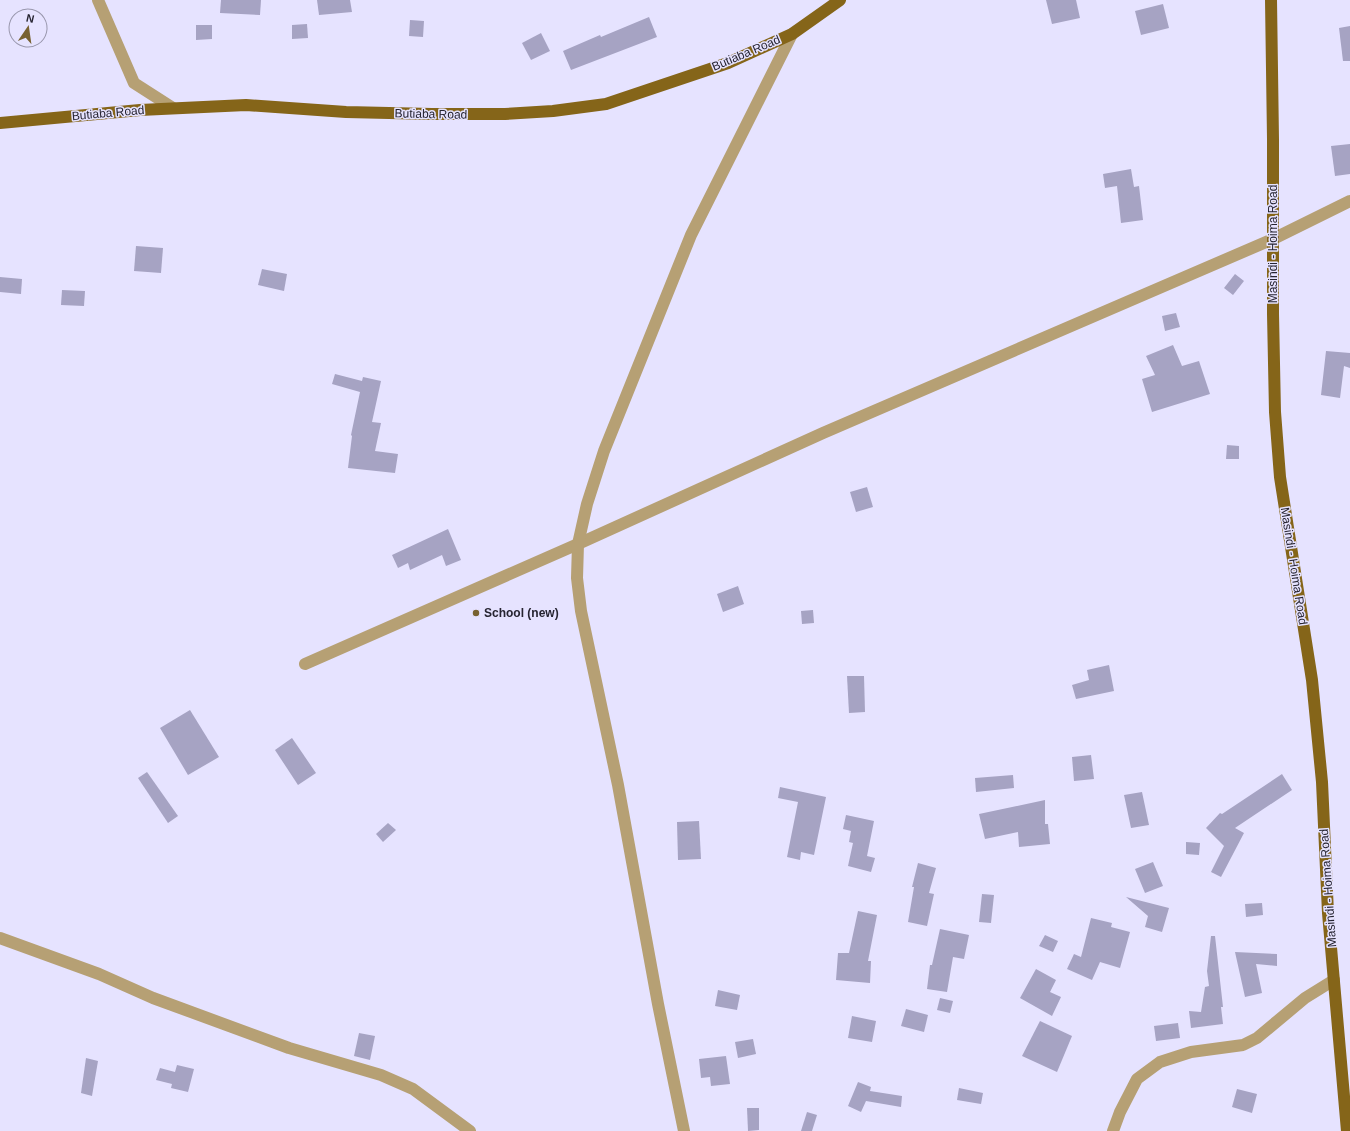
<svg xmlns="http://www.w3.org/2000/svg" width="1350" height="1131" font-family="Helvetica,sans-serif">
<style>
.building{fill:#a6a3c3}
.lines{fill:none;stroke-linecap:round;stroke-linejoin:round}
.minor{stroke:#b6a074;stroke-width:12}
.major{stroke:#856519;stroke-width:12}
.poi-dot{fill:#786131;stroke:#e6e3ff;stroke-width:1.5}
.labels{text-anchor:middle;stroke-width:3;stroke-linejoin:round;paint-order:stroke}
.street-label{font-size:12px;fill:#262431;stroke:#e6e3ff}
.poi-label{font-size:12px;font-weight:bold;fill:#262431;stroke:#e6e3ff;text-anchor:start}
</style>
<rect width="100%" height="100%" fill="#e6e3ff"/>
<!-- building -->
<g class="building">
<path d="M221 0H261L260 15 220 13Z"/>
<path d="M317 0H350L352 12 319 15Z"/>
<path d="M1046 0H1076L1080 18 1052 24Z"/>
<path d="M1163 4 1169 28 1141 35 1135 11Z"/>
<path d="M649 17 657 37 571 70 563 51 600 35 601 37Z"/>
<path d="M410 20 424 21 423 37 409 36Z"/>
<path d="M307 24 308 38 292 39V25Z"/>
<path d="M196 25H212V39L196 40Z"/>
<path d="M1350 26V61H1343L1339 28Z"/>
<path d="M541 33 550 51 531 60 522 43Z"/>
<path d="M1350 144V174L1335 176 1331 146Z"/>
<path d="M1131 169 1134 187 1139 186 1143 220 1121 223 1117 186 1105 188 1103 174Z"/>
<path d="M136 246 163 248 161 273 134 271Z"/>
<path d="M262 269 287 274 284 291 258 285Z"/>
<path d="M1235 274 1244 281 1233 295 1224 288Z"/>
<path d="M0 277 22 279 21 294 0 292Z"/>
<path d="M62 290 85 291 84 306 61 305Z"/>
<path d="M1176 313 1180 327 1165 331 1162 316Z"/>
<path d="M1173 345 1182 366 1199 361 1210 394 1152 412 1142 379 1155 375 1146 356Z"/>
<path d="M1326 351 1350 353V368L1344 366 1340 398 1321 395Z"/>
<path d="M335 374 362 381 363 377 381 381 372 422 381 423 375 451 398 454 395 473 348 468 352 436 351 435 360 392 332 384Z"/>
<path d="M1227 445 1239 446V459H1226Z"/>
<path d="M867 487 873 507 856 512 850 492Z"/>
<path d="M448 529 461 560 446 566 442 555 410 570 408 563 398 568 392 555Z"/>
<path d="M738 586 744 604 723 612 717 594Z"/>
<path d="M813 610 814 623 802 624 801 611Z"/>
<path d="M1109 665 1114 691 1076 699 1072 685 1089 680 1087 670Z"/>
<path d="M847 676H864L865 712 849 713Z"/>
<path d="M190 710 219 757 188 775 160 728Z"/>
<path d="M292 738 316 773 298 785 275 750Z"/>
<path d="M1091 755 1094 779 1074 781 1072 757Z"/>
<path d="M147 772 178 816 168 823 138 778Z"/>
<path d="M1282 774 1292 790 1235 828 1244 833 1221 877 1211 872 1224 846 1206 828 1220 813 1222 814Z"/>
<path d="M1013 775 1014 788 976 792 975 778Z"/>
<path d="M780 787 826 797 814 855 801 852 800 860 787 857 798 802 778 798Z"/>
<path d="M1142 792 1149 825 1131 828 1124 795Z"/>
<path d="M1045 800V824H1048L1050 844 1019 847 1018 832 985 839 979 814Z"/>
<path d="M846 815 874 821 867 856 875 858 871 872 848 866 853 843 849 842 851 831 843 829Z"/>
<path d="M699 821 701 859 678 860 677 822Z"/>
<path d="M388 823 396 830 383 842 376 834Z"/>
<path d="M1186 842 1200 843 1199 855 1186 854Z"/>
<path d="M1153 862 1163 886 1145 893 1135 869Z"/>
<path d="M918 863 936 868 929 893 934 894 927 926 908 922 914 887H912Z"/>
<path d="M982 894 994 895 991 923 979 922Z"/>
<path d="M1126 897 1169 908 1162 932 1145 927 1148 916Z"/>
<path d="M1262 903 1263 915 1246 917 1245 904Z"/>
<path d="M858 911 877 915 868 961H871L870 983 836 980 838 953H849Z"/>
<path d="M1091 918 1112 923 1111 927 1130 932 1120 968 1100 962 1092 980 1067 969 1074 954 1081 957Z"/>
<path d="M940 929 969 935 964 959 953 957 947 992 927 989 930 965H932Z"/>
<path d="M1045 935 1058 941 1053 952 1039 946Z"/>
<path d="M1211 936H1215L1223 1007H1221L1223 1024 1191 1028 1189 1011 1201 1012 1205 987 1209 986 1207 971Z"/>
<path d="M1235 952 1277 954V966L1256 964 1262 993 1245 997Z"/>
<path d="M1036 969 1056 980 1050 992 1061 997 1052 1016 1020 998Z"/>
<path d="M718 990 740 995 737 1010 715 1006Z"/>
<path d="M940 998 953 1001 950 1013 937 1010Z"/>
<path d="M906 1009 928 1015 924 1032 901 1026Z"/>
<path d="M852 1016 876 1021 872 1042 848 1038Z"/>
<path d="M1040 1021 1072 1036 1057 1072 1022 1056Z"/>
<path d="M1178 1023 1180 1038 1156 1041 1154 1026Z"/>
<path d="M359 1033 375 1036 370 1060 354 1056Z"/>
<path d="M753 1039 756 1054 738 1058 735 1042Z"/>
<path d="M726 1056 730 1084 711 1086 710 1077 701 1078 699 1059Z"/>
<path d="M86 1058 98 1061 92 1096 81 1093Z"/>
<path d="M177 1065 194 1069 188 1092 171 1088 172 1084 156 1080 160 1068 175 1072Z"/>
<path d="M858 1082 871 1087 870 1091 902 1096 901 1107 866 1101 861 1112 848 1106Z"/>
<path d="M959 1088 983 1093 981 1104 957 1100Z"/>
<path d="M1237 1089 1257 1094 1252 1113 1232 1107Z"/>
<path d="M747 1108H759V1130L748 1131Z"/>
<path d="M807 1112 817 1115 812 1131H801Z"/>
</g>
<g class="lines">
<!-- minor -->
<g class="minor">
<path d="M98 0 134 83 173 108"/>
<path d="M305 664 578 544 823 433 1273 239 1350 201"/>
<path d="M0 938 99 974 153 998 289 1048 381 1075 413 1089 470 1131"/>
<path d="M684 1131 658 1004 618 785 581 611 577 578 578 544 587 504 604 451 691 235 792 34"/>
<path d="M1113 1131 1120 1112 1137 1079 1160 1062 1191 1052 1243 1045 1257 1038 1305 998 1334 980"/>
</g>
<!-- major -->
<g class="major">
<path d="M1271 0 1273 139V314L1275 412 1280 477 1312 680 1322 782 1328 913 1347 1131"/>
<path d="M0 123 140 110 246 105 346 112 432 114H505L553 111 606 104 728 63 792 34 840 0"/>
</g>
</g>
<!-- markers -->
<circle class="poi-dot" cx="476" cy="613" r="4"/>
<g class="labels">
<!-- street labels -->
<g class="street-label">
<text transform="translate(746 53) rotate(-23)" y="4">Butiaba Road</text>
<text transform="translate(108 113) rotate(-5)" y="4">Butiaba Road</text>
<text transform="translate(431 114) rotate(1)" y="4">Butiaba Road</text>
<text transform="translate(1273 244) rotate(-90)" y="4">Masindi - Hoima Road</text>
<text transform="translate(1294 566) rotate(81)" y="4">Masindi - Hoima Road</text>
<text transform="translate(1328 888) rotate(-94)" y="4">Masindi - Hoima Road</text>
</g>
<!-- poi labels -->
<g class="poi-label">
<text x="484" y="617">School (new)</text>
</g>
</g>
<!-- north arrow -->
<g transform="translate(28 28) rotate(13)"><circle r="19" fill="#e6e3ff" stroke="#9997ad"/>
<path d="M0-3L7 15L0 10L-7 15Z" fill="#786131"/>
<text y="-6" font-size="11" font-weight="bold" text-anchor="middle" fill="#262431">N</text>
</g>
</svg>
